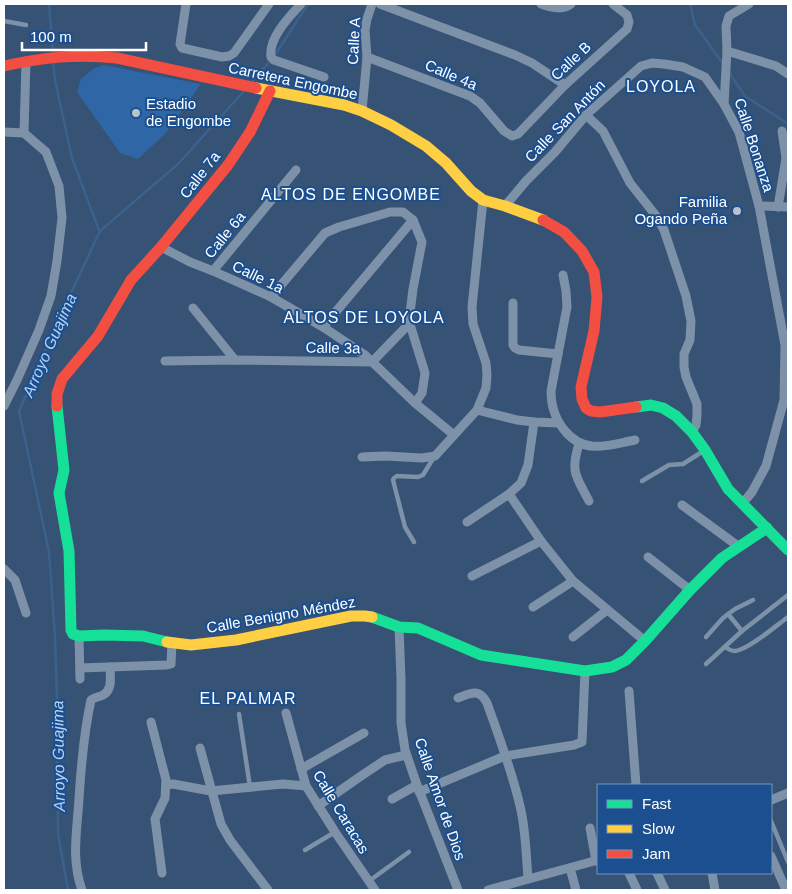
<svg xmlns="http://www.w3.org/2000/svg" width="792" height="894" font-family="Arial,sans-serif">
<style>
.green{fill:#2f66a5}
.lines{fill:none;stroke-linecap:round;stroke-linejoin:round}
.stream{stroke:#3b618d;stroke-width:2.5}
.lane{stroke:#7d92a8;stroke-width:4.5}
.street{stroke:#7d92a8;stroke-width:9}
.fast{stroke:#16e098;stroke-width:11}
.slow{stroke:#ffcf43;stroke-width:11}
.jam{stroke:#f24e42;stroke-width:11}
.poi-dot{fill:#b9c2ce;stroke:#1b4f8f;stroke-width:2}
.labels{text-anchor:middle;stroke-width:4;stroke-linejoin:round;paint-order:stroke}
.street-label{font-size:15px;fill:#fff;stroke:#1b4f8f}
.poi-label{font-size:15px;fill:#fff;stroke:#1b4f8f;text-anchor:start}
.neighbourhood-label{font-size:16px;letter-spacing:1px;fill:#fff;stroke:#1b4f8f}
.water-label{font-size:16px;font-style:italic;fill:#b5d3f5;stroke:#1b4f8f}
</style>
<rect width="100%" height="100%" fill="#365274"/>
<!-- green -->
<path class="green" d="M103 65 201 84 165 134 138 159 120 153 77 92 81 79 93 69Z"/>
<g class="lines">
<!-- stream -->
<g class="stream">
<path d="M49 4 53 52"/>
<path d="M690 4 695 25 724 65"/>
<path d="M275 55 308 4"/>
<path d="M53 60 55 80 72 158 99 230"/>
<path d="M728 71 745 96 788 124"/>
<path d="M251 83 272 59"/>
<path d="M68 890 58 834 57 698 55 636 49 552 19 411 59 319 100 231 178 164 244 91"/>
</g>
<!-- lane -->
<g class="lane">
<path d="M4 21 26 25"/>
<path d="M642 481 669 465 683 464 705 450"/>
<path d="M414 542 405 527 393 480 394 478 397 476 418 477 423 475 434 457"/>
<path d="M728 614 742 631"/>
<path d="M706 637 723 618 735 609 753 600"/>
<path d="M725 647C728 649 731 651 735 651 748 650 777 625 788 617"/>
<path d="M706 664 742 631 788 595"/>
<path d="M239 714 250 787"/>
<path d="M771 821 788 862"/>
<path d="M305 850 335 832"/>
<path d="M369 881 409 852"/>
</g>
<!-- street -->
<g class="street">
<path d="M186 4 180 44 182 48 222 57 229 56 234 53 269 4"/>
<path d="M301 4C290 16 268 38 271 57L274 60 324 77"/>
<path d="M380 4 515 55 532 63 565 85"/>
<path d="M541 4C551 7 562 11 571 4"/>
<path d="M727 51 776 66 788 74"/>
<path d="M367 57 470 96 480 103 504 131 512 136 518 134 565 85 627 29 629 22 627 15 613 4"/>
<path d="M724 104 727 51 726 26 729 16 749 4"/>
<path d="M362 111 367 57 365 30 367 19 372 4"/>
<path d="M586 115 603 131 630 183 657 217 664 230 686 296 691 321 690 340 684 354V367L686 377 697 404V416L696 425 692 432"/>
<path d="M4 132 24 133"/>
<path d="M24 133 26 61"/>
<path d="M505 206 526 181 555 152 586 115 641 66 652 63 664 64 683 67 705 77 724 104 739 132 759 206 785 345 784 400 766 466 752 492 742 504"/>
<path d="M759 206 788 207"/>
<path d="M778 207 786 158 782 131"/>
<path d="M161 247 190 262 213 271 271 297 323 327 365 355 415 403 454 435"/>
<path d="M213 271 296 170"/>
<path d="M563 275 566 291 567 307 551 391C551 407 555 419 565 431 585 455 609 445 635 440"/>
<path d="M513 303V345L515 348 519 350 558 354"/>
<path d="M193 308 235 360"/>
<path d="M409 321 425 373 422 393 415 403"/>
<path d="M323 327 413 220"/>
<path d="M165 361 235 360 372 362 405 328 409 321 413 289 422 242 413 220 403 212H390L339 227 325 233 271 297"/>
<path d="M4 406 17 380 39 330 51 296 57 261 62 218 59 186 46 152 24 133"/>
<path d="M477 410 517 420 534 422 558 423"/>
<path d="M579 444C570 472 576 476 589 501"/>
<path d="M362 457 385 456 422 458 435 456 477 410 486 388 487 375 486 363 473 324 472 307 483 200"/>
<path d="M509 494 541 541 573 581 645 641"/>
<path d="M682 505 738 546"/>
<path d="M467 522 509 494 521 483 528 465 534 422"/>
<path d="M648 557 690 590"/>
<path d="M4 569 15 580 26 613"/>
<path d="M472 576 541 541"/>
<path d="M533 607 573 581"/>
<path d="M399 627 401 679V723L405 750 417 785 458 890"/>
<path d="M79 636 80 679"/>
<path d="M573 637 607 610"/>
<path d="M80 668 167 665 171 664 172 643"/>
<path d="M629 691 636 785"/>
<path d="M458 698C471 693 479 688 487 703 499 737 512 771 520 806 526 830 526 855 528 879"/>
<path d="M286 713 306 786 335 832 375 890"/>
<path d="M151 722 166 780 165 798 155 819 162 873"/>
<path d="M200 748 221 824 230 840 268 890"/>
<path d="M301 769 364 733"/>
<path d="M166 785 173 784 211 791 283 784 306 786"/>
<path d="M419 792 505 756 574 745 582 742 585 671"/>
<path d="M392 799 417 785"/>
<path d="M771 800 788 793"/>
<path d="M318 806 361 776 385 760 406 755"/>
<path d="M590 828 596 861"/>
<path d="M771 856 786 890"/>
<path d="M570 868 576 890"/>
<path d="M629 873 637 890"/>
<path d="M657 873 665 890"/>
<path d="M712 873 715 890"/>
<path d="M82 890C71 860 77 831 79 799 81 766 84 732 91 700 95 697 99 697 103 695 113 690 110 676 110 667"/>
<path d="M488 890 598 860"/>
</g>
<!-- fast -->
<g class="fast">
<path d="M57 406 64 470 59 493 69 551 71 630 73 634 79 636 104 635 143 636 167 642"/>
<path d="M636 407 651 405 663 408 676 416 692 432 705 450 728 489 788 550"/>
<path d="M372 617 399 627 418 628 481 655 585 671 612 667 626 660 645 641 690 590 722 558 767 528"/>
</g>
<!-- slow -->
<g class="slow">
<path d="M256 88 344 105 362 111 391 125 426 146 446 163 471 191 483 200 505 206 543 220"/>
<path d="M167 642 191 645 236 640 351 616H365L372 617"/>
</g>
<!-- jam -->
<g class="jam">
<path d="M4 66C44 57 76 54 117 58L256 88"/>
<path d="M543 220 564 232 582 251 594 272 597 297 594 331 581 387 582 399 586 408 591 411 600 412 636 407"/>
<path d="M57 406V394L62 379 98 336 131 280 161 247 228 165 250 132 270 91"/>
</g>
</g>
<!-- markers -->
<g class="poi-dot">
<circle cx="136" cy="113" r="5"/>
<circle cx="737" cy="211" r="5"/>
</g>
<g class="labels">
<!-- street labels -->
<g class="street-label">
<text transform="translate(354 41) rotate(-87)" y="5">Calle A</text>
<text transform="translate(571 61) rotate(-43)" y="5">Calle B</text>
<text transform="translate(451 75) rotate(23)" y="5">Calle 4a</text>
<text transform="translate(293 81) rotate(12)" y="5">Carretera Engombe</text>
<text transform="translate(565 121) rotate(-46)" y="5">Calle San Antón</text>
<text transform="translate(754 145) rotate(72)" y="5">Calle Bonanza</text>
<text transform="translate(200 175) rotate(-52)" y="5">Calle 7a</text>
<text transform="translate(225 235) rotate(-51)" y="5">Calle 6a</text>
<text transform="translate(258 277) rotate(26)" y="5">Calle 1a</text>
<text transform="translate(333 348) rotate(1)" y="5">Calle 3a</text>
<text transform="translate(281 615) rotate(-10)" y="5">Calle Benigno Méndez</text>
<text transform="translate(440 799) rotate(71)" y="5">Calle Amor de Dios</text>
<text transform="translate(341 812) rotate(59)" y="5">Calle Caracas</text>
</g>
<!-- poi labels -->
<g class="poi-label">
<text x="146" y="109">Estadio<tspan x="146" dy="17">de Engombe</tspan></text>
<text x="727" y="207" text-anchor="end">Familia<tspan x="727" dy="17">Ogando Peña</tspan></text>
</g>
<!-- neighbourhood labels -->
<g class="neighbourhood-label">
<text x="661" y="92">LOYOLA</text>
<text x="351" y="200">ALTOS DE ENGOMBE</text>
<text x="364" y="323">ALTOS DE LOYOLA</text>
<text x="248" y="704">EL PALMAR</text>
</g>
<!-- water labels -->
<g class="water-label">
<text transform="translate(49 345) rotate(-66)" y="6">Arroyo Guajima</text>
<text transform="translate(58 756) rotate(-91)" y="6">Arroyo Guajima</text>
</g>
</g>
<!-- border -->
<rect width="792" height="894" fill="none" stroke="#ffffff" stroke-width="10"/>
<!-- legend -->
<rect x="597" y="784" width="175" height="90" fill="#1b4f8f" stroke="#7695bc"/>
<rect x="607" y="800" width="25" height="8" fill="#16e098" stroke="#7695bc"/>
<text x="642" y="809" font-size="15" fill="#ffffff">Fast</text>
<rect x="607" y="825" width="25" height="8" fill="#ffcf43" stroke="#7695bc"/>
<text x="642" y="834" font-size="15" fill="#ffffff">Slow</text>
<rect x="607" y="850" width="25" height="8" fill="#f24e42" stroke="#7695bc"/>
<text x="642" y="859" font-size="15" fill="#ffffff">Jam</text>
<!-- scale -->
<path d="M22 42v8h124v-8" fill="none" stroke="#ffffff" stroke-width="2.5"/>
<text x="30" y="42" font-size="15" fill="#ffffff" stroke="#1b4f8f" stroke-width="4" paint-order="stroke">100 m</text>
</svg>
